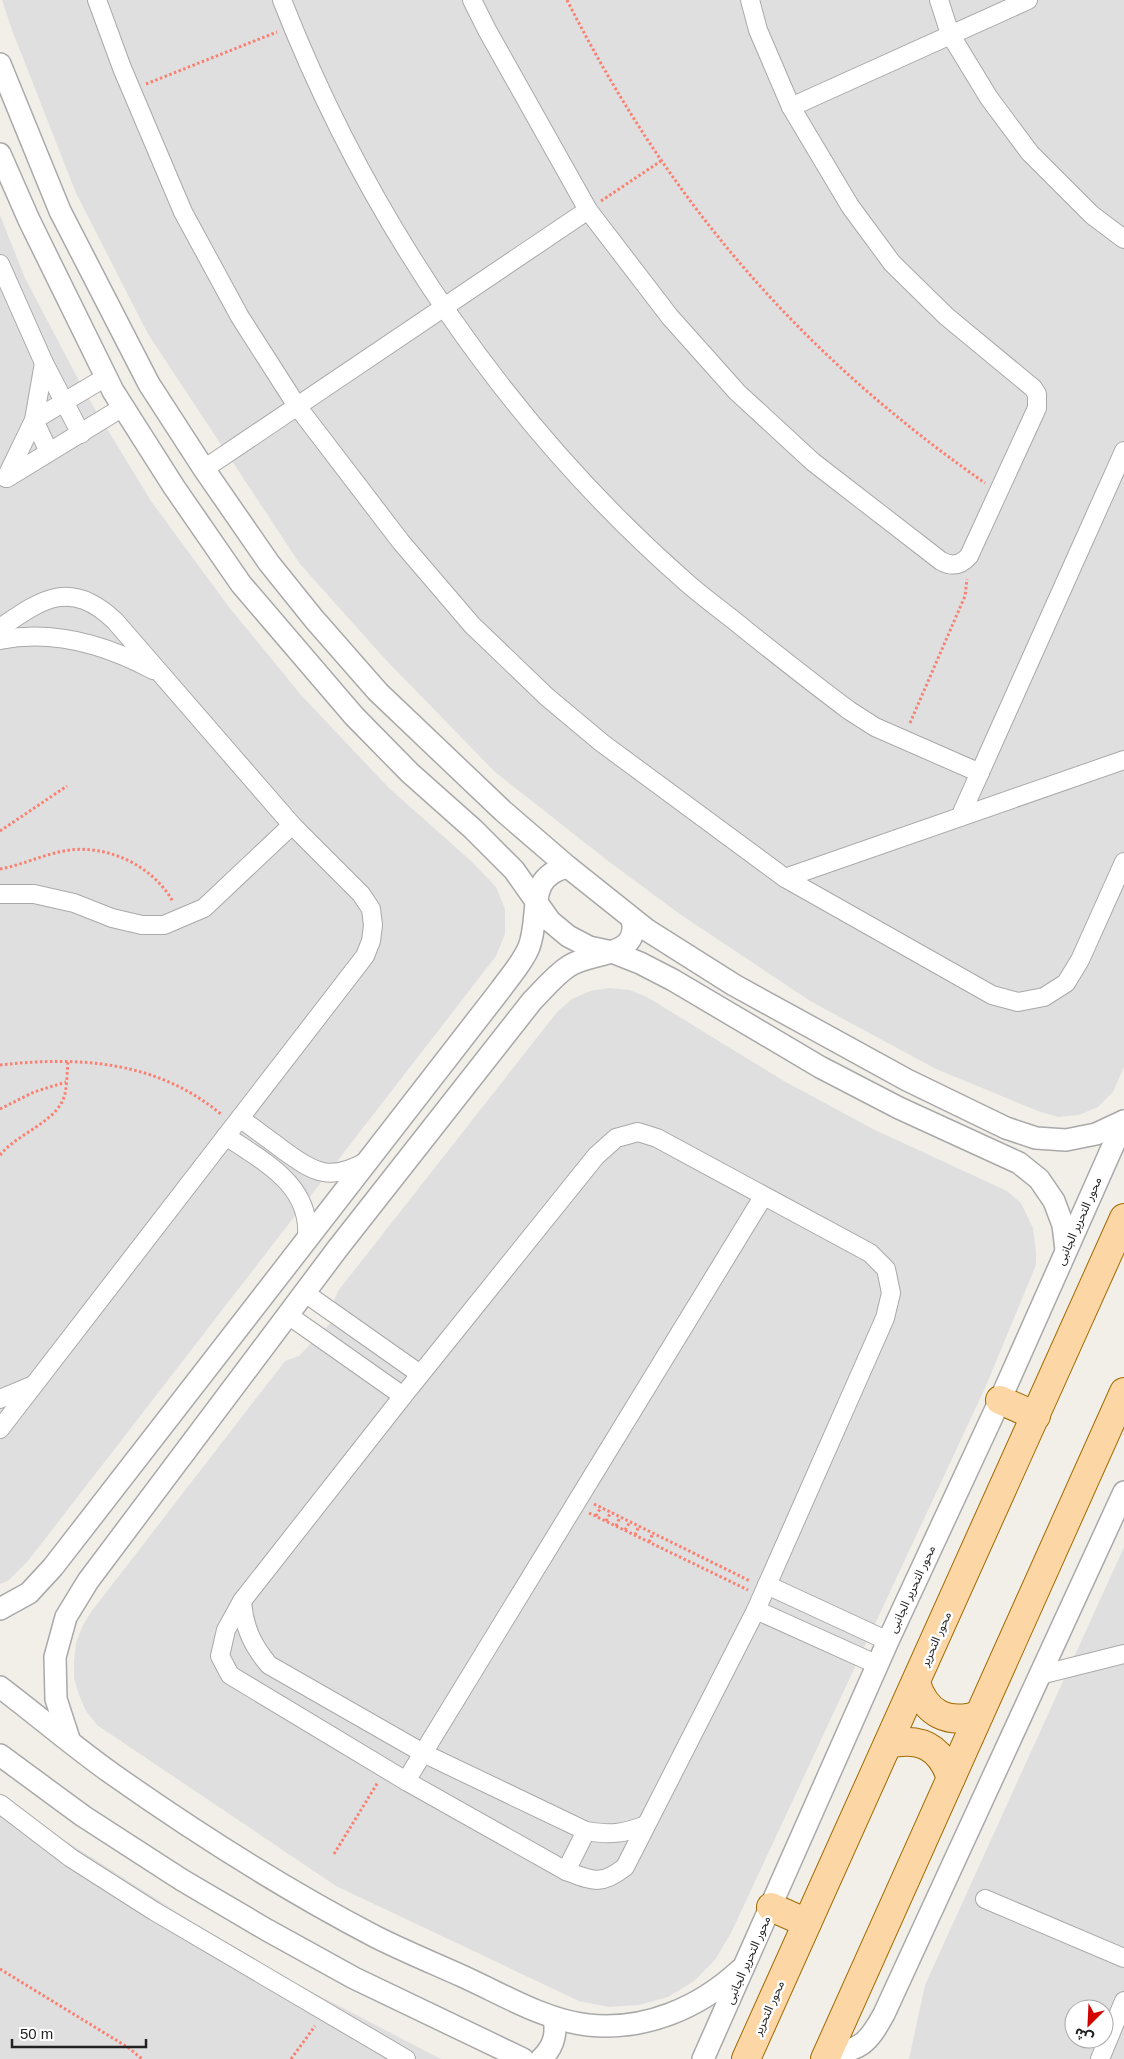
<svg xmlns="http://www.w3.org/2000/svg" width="1124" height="2059" font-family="Helvetica,'Noto Sans Arabic',sans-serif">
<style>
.residential{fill:#e0dfdf;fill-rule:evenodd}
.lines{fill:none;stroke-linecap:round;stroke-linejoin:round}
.minor-casing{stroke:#a9a9a9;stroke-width:20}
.tertiary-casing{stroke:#a9a9a9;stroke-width:24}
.primary-casing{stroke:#a06b00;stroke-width:30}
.path{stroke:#fa8072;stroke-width:3;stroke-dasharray:2.5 2.5;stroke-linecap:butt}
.minor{stroke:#fff;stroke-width:18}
.tertiary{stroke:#fff;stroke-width:21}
.primary{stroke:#fcd6a4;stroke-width:28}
.labels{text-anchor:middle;stroke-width:5;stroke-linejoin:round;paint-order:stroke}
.street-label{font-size:12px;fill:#222;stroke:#fff}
</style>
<rect width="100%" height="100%" fill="#f2efe9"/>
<!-- residential -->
<g class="residential">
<path d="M2 0H1124V1067L1113 1092 1098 1107 1079 1115 1058 1117 1038 1111 936 1069 810 1001 681 915 608 861 495 772 385 659 300 564 148 334 76 193 12 30Z"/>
<path d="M0 215 25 278 87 396 151 501 229 607 301 695 389 788 471 861 496 887 505 909V934L496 956 28 1561 8 1581 0 1584Z"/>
<path d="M609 988 629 990 647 997 784 1081 873 1129 1007 1191 1021 1203 1033 1228 1036 1253V1265L985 1388 731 1933 715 1960 694 1981 668 1997 639 2005 609 2007 579 2001 336 1886 97 1725 86 1711 79 1695 74 1678V1661L76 1643 82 1627 91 1612 285 1361 299 1356 338 1315 333 1303 338 1291 557 1012 572 999 590 991Z"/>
<path d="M1124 1547V2059H909L925 1985ZM1074 2009H1104V2039H1074Z"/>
<path d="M0 1795 36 1822 202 1928 295 1983 441 2059H0Z"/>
</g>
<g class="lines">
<!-- minor casing -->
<g class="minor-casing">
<g id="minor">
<path d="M97 0 122 68 183 212 240 317 297 406 401 542 472 625 547 697 602 743 785 878 992 995 1018 1002 1044 997 1066 983 1080 960 1124 862"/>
<path d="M282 0C368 220 507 425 686 582 705 599 727 614 747 631 781 658 815 685 850 711L875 727 980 773"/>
<path d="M472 0 487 30 588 210 670 317 737 392 813 462 941 561C952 567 961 565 969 556L1037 408V394L1033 388 946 316 892 263 850 206 791 107 758 30 750 0"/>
<path d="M939 0 950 34 989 98 1030 153 1092 215 1124 239"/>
<path d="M791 107 1028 0"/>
<path d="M0 264 44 363 81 434"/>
<path d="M49 452 34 420 106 377"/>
<path d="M204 469 588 210"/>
<path d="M6 478 34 420 44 363"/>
<path d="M7 478 123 407"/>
<path d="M0 628C43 598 71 579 115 621L292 825 361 894 371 909 373 925 371 941 365 956 0 1429"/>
<path d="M0 640C54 629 106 645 153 670"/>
<path d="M960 817 1124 451"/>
<path d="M785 878 1124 760"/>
<path d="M0 894H34L74 903 112 918 142 925H164L204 908 292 825"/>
<path d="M240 1118C254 1129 269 1139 283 1150 315 1173 330 1182 367 1161"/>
<path d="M638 1132 657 1138 870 1253 886 1269 891 1293 885 1318 756 1610 625 1867C601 1886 593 1881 566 1871L406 1781 230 1675 220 1656 226 1630 242 1601 403 1396 596 1156 616 1138Z"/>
<path d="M226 1136C264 1162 311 1185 307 1237"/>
<path d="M305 1293 420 1374"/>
<path d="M288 1315 403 1396"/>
<path d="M0 1399 31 1386"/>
<path d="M767 1585 888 1641"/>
<path d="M242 1601C244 1627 252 1645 269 1665L423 1753 586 1831C610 1835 623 1834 646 1825"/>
<path d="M756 1610 878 1665"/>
<path d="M1040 1675 1124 1654"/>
<path d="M406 1781 763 1197"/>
<path d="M0 1804 71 1858 154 1911 406 2059"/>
<path d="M566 1871 586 1831"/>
<path d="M985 1899 1124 1958"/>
<path d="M1100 2059 1124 2001"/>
</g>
</g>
<!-- tertiary casing -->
<g class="tertiary-casing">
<g id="tertiary">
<path d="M0 64 60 211 149 384 204 469 269 563 314 619 378 692 503 811 568 867 647 930 734 985 907 1080 1006 1128 1036 1138 1066 1140 1096 1134 1124 1121"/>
<path d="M0 154 29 220 113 391 174 487 241 584 354 716 410 773 473 829 514 870 550 921 568 936 589 947 612 952 640 963 673 980 820 1067 899 1108 1019 1163 1039 1179 1054 1201 1063 1225 1066 1250"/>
<path d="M0 1609 29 1593 53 1567 501 989C511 975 523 962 529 947 541 915 525 876 568 867"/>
<path d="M0 1687C37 1715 73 1746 111 1773 196 1833 284 1889 376 1937 404 1951 433 1963 462 1976 502 1994 544 2020 588 2025 645 2031 699 2008 740 1970"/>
<path d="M69 1739 56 1699 55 1657 66 1617 88 1581 338 1248 532 1001C544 989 555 975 569 966 592 951 641 958 632 919"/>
<path d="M0 1755 83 1816 182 1880 267 1930 354 1978 523 2059"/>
<path d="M541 2059C554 2047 557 2034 554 2018"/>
<path d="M703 2059 888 1641 1000 1400 1124 1121"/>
<path d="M828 2059 827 2055C861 2049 867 2045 884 2014L1124 1492"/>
</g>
</g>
<!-- primary casing -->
<g class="primary-casing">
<g id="primary">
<path d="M1000 1400 1036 1416"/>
<path d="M916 1683C926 1714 948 1725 979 1715"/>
<path d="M888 1744C920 1737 940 1746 951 1778"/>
<path d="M771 1907 807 1923"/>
<path d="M746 2059 1124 1218"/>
<path d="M825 2059 1124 1392"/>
</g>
</g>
<!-- path -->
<g class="path">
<path d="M567 0C669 202 800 354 985 483"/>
<path d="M146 84 277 32"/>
<path d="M601 201 661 161"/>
<path d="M910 723 965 596 967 579"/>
<path d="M0 831 67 786"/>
<path d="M0 869C22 865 42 855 64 851 105 843 153 865 173 902"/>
<path d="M0 1065C80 1056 158 1061 222 1115"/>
<path d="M0 1109 34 1092 66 1082"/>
<path d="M0 1155C19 1132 58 1122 65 1094 67 1084 67 1072 68 1062"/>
<path d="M594 1504 750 1581"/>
<path d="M589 1513 748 1590"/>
<path d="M596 1516 601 1507"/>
<path d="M606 1521 611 1512"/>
<path d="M616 1526 620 1517"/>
<path d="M625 1530 630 1522"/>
<path d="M635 1535 639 1526"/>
<path d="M649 1542 653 1533"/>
<path d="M334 1854 378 1782"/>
<path d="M0 1969 129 2048 142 2059"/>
<path d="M291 2059 315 2026"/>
</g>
<!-- minor -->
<use href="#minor" class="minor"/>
<!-- tertiary -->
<use href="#tertiary" class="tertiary"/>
<!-- primary -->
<use href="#primary" class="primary"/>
</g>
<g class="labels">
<!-- street labels -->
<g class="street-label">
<text transform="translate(1079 1221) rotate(-66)" y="4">محور التحرير الجانبى</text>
<text transform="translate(912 1589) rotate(-65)" y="4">محور التحرير الجانبى</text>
<text transform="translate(936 1639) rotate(-66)" y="4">محور التحرير</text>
<text transform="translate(748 1960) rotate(-66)" y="4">محور التحرير الجانبى</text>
<text transform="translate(769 2008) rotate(-66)" y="4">محور التحرير</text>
</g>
</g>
<!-- north arrow -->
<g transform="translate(1089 2024) rotate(204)"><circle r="24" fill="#ffffff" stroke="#a7a7a7"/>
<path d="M0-4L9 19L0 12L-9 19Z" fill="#d40000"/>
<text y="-8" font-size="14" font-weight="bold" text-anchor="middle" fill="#222222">ش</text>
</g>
<!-- scale -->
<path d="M12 2039v8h134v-8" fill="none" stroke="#222222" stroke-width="2.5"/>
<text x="20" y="2039" font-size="15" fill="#222222" stroke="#ffffff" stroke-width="4" paint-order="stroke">50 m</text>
</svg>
